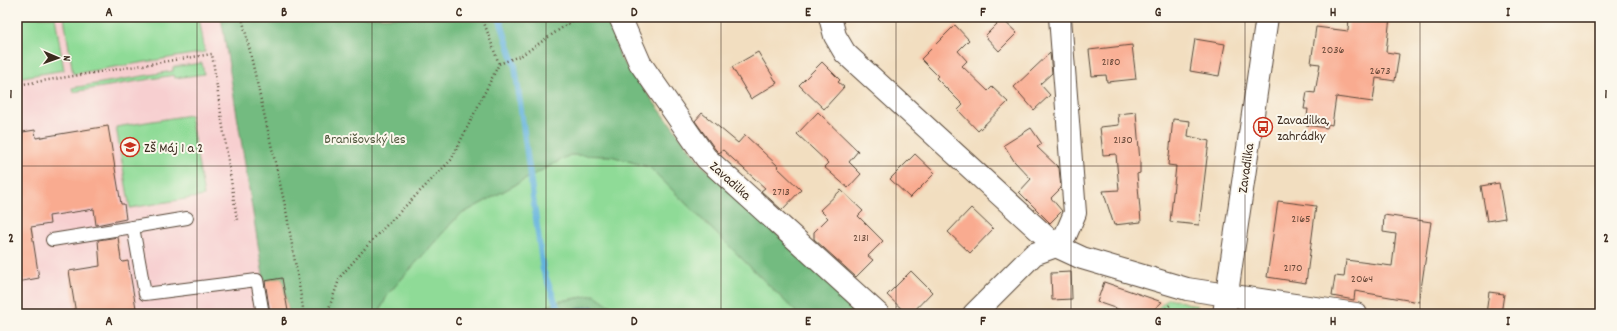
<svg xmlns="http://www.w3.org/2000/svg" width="1617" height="331" font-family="Dekko,sans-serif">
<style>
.built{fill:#f7cfd0}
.green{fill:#8fdb97;stroke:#65825a}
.forest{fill:#73bb80;stroke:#57724f}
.water{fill:#63b3dd;stroke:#4f6e7e}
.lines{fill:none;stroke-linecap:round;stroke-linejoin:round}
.stream{stroke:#63b3dd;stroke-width:6}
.building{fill:#f9ab90}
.lane-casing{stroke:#564536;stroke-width:14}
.street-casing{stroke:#564536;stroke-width:24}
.secondary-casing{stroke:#564536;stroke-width:24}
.path{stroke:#564536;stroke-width:2.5;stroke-dasharray:1 3;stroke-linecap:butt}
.lane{stroke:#fff;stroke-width:12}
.street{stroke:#fff;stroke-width:22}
.secondary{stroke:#fff;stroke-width:22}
.grid{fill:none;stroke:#3b2a1e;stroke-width:1;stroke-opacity:0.55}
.labels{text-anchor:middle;stroke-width:4;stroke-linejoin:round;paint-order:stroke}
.number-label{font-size:12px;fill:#6a4a3a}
.poi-label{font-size:14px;fill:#3b2a1e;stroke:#fbf7ec;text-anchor:start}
.park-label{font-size:14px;fill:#50563c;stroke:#fbf7ec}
.street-label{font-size:14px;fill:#3b2a1e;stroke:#fbf7ec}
.neatline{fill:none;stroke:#3b2a1e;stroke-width:1.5}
.grid-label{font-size:13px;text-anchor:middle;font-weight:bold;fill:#3b2a1e}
</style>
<rect width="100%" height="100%" fill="#fbf7ec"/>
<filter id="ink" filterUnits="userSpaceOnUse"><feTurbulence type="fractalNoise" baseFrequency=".025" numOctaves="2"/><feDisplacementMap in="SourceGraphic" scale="8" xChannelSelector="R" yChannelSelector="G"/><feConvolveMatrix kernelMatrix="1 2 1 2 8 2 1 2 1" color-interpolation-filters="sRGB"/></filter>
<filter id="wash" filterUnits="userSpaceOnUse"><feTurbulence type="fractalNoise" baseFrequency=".012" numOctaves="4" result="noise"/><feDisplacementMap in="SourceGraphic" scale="16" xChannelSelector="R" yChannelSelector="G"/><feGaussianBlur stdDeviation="0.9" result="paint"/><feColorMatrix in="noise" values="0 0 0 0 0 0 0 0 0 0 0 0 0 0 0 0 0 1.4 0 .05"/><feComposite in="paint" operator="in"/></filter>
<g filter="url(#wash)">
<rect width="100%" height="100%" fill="#f2dec0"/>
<!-- built -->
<path class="built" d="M17 17H221L264 281 282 278 289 314H17Z"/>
<!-- green -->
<g class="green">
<path d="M17 17H55L64 70 17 78Z"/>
<path d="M64 17H199L205 52 73 74Z"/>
<path d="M202 63 204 74 175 78 174 75 73 92 72 88 173 71V67Z"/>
<path d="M190 115 204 196 130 208 116 127Z"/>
<path d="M570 155 611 156 649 167 798 314H622L595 295 560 301 530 314H378L388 294 458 216Z"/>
<path d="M1169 298 1197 306 1196 314H1152Z"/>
</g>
<!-- forest -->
<g class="forest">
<path d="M221 17H609L620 58 701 164 864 314H798L649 167 611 156 570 155 458 216 388 294 378 314H289L282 278 264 281Z"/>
<path d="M595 295 622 314H603L592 306 556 314H530L560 301Z"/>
</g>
<!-- water -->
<path class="water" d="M592 306 603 314H556L559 313Z"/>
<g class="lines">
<!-- stream -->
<path class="stream" d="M499 17 515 66 543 270 560 314"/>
</g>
<g id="blocks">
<!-- building -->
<g class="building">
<path d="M1349 17H1390L1386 52 1399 54 1395 81 1376 78 1373 102 1336 97 1332 125 1328 124 1327 128 1306 125 1308 109H1304L1307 92 1315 93 1320 64 1311 63 1316 27 1348 31Z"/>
<path d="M1002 19 1017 33 999 51 985 36Z"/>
<path d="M955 25 969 40 958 51 967 61 962 66 988 91 992 87 1008 102 978 131 958 110 963 105 936 78 938 76 921 59Z"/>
<path d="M1195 39 1225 44 1219 76 1190 71Z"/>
<path d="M1132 45 1136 79 1107 82 1106 75 1092 76 1089 50Z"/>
<path d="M758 52 777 83 751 99 732 67Z"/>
<path d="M1050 53 1052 73 1040 84 1050 95 1034 110 1014 87Z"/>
<path d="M822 62 840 80 838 82 844 87 824 109 799 85Z"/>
<path d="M818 112 858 151 849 162 861 174 848 188 824 167 828 163 797 134Z"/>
<path d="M1136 112 1140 162V173L1137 174 1141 222 1114 225 1103 191 1119 190 1116 154 1103 155 1100 127 1119 125 1118 114Z"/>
<path d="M702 113 738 143 745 135 778 166 777 167 801 190 782 210 761 191 765 188 723 150 719 153 715 149 695 121Z"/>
<path d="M1173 119 1190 121 1188 136 1209 141 1199 225 1170 222 1176 166 1168 165Z"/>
<path d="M108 126 121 204H124L126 219 96 225 94 209 49 216 50 224 31 227 39 278 17 282V133L35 130 36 138Z"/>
<path d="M1031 128 1042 144 1037 147 1059 168 1061 188 1051 198 1062 211 1050 223 1019 192 1031 179 1014 161 1004 145Z"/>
<path d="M915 154 935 173 910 198 890 179Z"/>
<path d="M1499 183 1505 218 1487 221 1481 186Z"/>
<path d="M841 190 863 211 858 216 883 241 868 256 873 260 856 277 814 239V232L828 218 820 210Z"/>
<path d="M1278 201 1316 206 1306 283 1267 277Z"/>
<path d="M971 208 993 229 970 253 948 232Z"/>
<path d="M1384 215 1431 222 1419 302 1355 291 1354 300 1332 296 1335 276 1344 277 1346 260 1392 266 1396 234 1383 232Z"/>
<path d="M118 237 121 260 123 262 128 261 137 314H76L69 271 100 266 98 240Z"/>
<path d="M911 271 932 292 911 314H907L887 295Z"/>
<path d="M1071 272 1072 299 1052 300 1051 273Z"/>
<path d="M282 278 288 311 270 313 265 281Z"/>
<path d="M1104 282 1162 302 1149 314H1132L1097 302Z"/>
<path d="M1489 292 1504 294 1501 314H1486Z"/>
</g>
</g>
</g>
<g filter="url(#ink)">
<use href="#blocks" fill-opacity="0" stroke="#564536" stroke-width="1"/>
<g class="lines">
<!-- lane casing -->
<g class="lane-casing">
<g id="lane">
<path d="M133 227 187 218"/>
<path d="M52 240 133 227 145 294 257 280 263 314"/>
</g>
</g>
<!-- street casing -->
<g class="street-casing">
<g id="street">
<path d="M620 17 640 63 706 158 878 314"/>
<path d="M830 17 835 36 845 53 1056 246 1082 258 1187 289 1356 314"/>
<path d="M974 314 1034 254 1056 246 1066 234 1075 213 1060 17"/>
</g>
</g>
<!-- secondary casing -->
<g class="secondary-casing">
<path id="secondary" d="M1224 314 1267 17"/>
</g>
<!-- path -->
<g class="path">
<path d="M242 17 286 210 304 314"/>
<path d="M482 17 499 64"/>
<path d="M17 85 212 54 237 220"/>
<path d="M327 314 340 277 374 238 451 160 499 64 522 55 578 17"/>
<path d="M1160 314 1170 305"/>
</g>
<!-- lane -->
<use href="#lane" class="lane"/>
<!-- street -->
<use href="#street" class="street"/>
<!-- secondary -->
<use href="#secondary" class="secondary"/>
</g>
</g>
<!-- grid -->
<path class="grid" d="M197 17V314M372 17V314M546 17V314M721 17V314M896 17V314M1071 17V314M1245 17V314M1420 17V314M17 166H1600"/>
<!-- icons -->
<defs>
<g id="bus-ring" transform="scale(1)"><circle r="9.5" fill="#fbf7ec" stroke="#c8321e" stroke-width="1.5"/><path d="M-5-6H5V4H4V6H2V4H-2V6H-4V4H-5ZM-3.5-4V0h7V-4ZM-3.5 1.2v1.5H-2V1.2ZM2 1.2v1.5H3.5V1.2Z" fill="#c8321e"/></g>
<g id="school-ring" transform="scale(1)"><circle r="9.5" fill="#fbf7ec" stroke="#c8321e" stroke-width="1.5"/><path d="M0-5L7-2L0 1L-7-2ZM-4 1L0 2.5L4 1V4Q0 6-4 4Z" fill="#c8321e"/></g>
</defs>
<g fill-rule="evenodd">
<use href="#bus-ring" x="1263" y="127"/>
<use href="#school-ring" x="130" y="147"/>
</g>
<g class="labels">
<!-- number labels -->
<g class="number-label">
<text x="1333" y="53">2036</text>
<text x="1111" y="65">2180</text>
<text x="1380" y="74">2673</text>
<text x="1123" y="143">2130</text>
<text x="781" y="195">2713</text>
<text x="1301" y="222">2165</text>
<text x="861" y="241">2131</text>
<text x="1293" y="271">2170</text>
<text x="1362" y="282">2064</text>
</g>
<!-- poi labels -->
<g class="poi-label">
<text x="1277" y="124">Zavadilka,<tspan x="1277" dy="16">zahrádky</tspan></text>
<text x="144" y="152">ZŠ Máj 1 a 2</text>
</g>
<!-- park labels -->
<g class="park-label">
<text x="365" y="143">Branišovský les</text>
</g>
<!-- street labels -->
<g class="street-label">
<text transform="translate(1245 168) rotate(-82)" y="5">Zavadilka</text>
<text transform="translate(731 180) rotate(42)" y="5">Zavadilka</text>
</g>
</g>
<!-- margin -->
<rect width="1617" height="331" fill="none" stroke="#fbf7ec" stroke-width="44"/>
<!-- north arrow -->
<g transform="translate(58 58) rotate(92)" stroke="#fbf7ec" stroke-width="3" paint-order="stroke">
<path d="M0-3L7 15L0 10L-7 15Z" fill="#3b2a1e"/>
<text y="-6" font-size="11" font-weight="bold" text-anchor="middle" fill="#3b2a1e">N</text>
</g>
<rect x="22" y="22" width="1573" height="287" class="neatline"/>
<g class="grid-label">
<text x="109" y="16">A</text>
<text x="284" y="16">B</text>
<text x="459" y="16">C</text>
<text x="634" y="16">D</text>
<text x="808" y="16">E</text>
<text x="983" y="16">F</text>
<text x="1158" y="16">G</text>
<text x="1333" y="16">H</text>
<text x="1508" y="16">I</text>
<text x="11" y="98">1</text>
<text x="1606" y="98">1</text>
<text x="11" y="242">2</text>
<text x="1606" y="242">2</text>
<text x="109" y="325">A</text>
<text x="284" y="325">B</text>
<text x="459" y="325">C</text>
<text x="634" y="325">D</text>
<text x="808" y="325">E</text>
<text x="983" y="325">F</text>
<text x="1158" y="325">G</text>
<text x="1333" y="325">H</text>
<text x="1508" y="325">I</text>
</g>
</svg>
